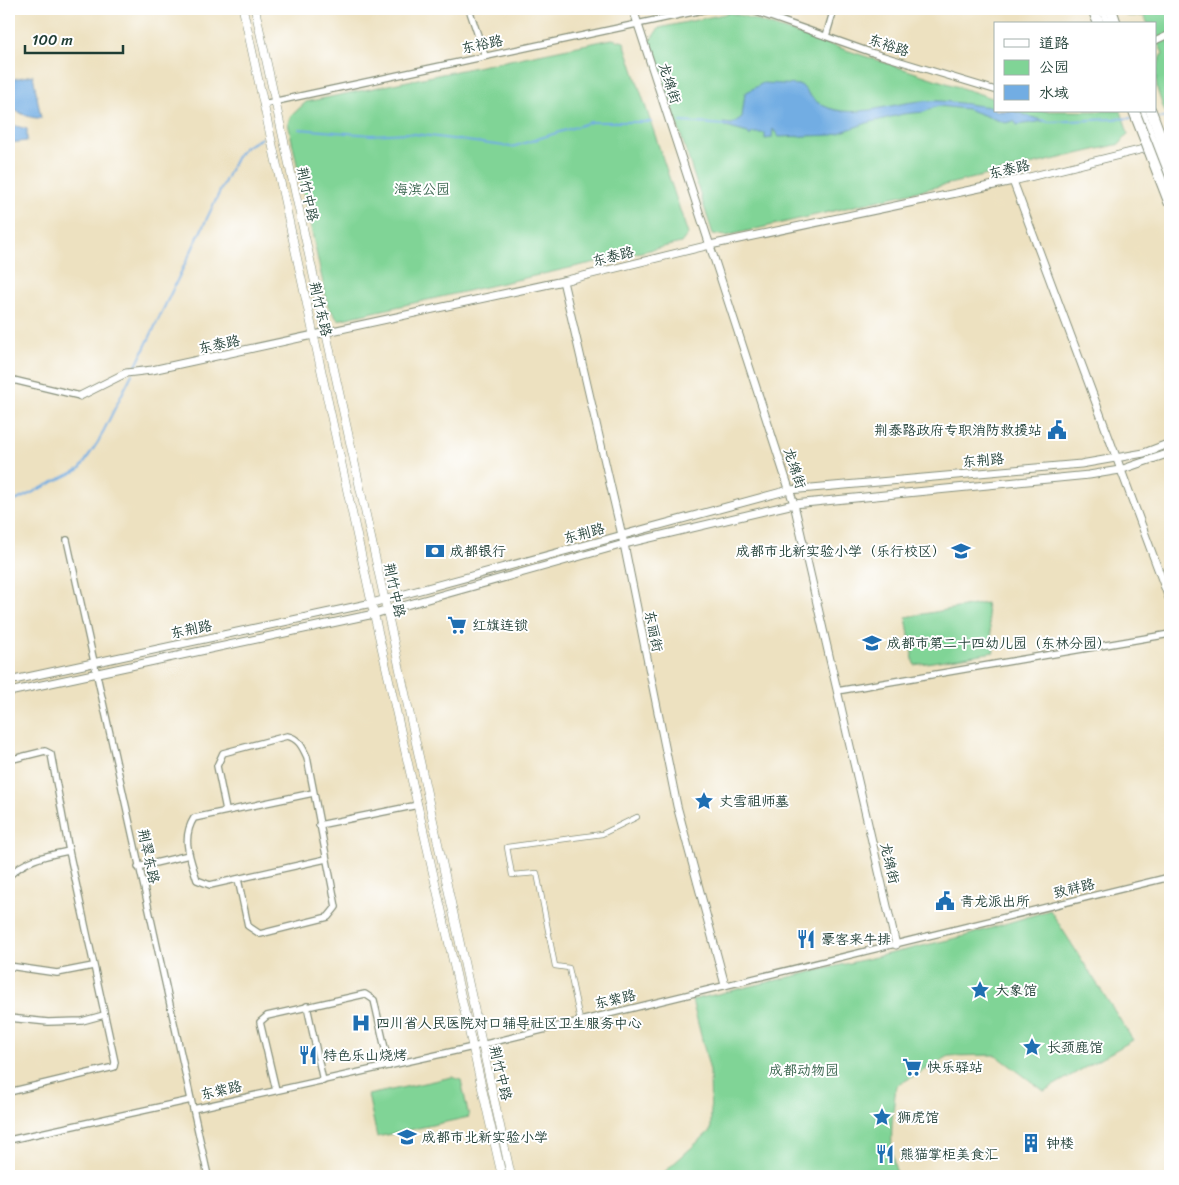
<svg xmlns="http://www.w3.org/2000/svg" width="1179" height="1185" font-family="Sriracha,'LXGW WenKai TC',sans-serif">
<style>
.green{fill:#80d496;stroke:#508865}
.water{fill:#72ade3;stroke:#48758c}
.lines{fill:none;stroke-linecap:round;stroke-linejoin:round}
.stream{stroke:#72ade3;stroke-width:2}
.pedestrian-casing{stroke:#868f7a;stroke-width:6}
.minor-casing{stroke:#868f7a;stroke-width:8}
.tertiary-casing{stroke:#868f7a;stroke-width:9}
.secondary-casing{stroke:#868f7a;stroke-width:9}
.motorway-casing{stroke:#868f7a;stroke-width:12}
.pedestrian{stroke:#fff;stroke-width:4.5}
.minor{stroke:#fff;stroke-width:5.5}
.tertiary{stroke:#fff;stroke-width:7}
.secondary{stroke:#fff;stroke-width:8}
.motorway{stroke:#fff;stroke-width:10}
.motorway-bridge-casing{stroke:#868f7a;stroke-width:12;stroke-linecap:butt}
.motorway-bridge{stroke:#fff;stroke-width:10}
.labels{text-anchor:middle;stroke-width:4;stroke-linejoin:round;paint-order:stroke}
.street-label{font-size:14px;fill:#1f3d34;stroke:#fff}
.park-label{font-size:14px;fill:#37634c;stroke:#fff}
.poi-label{font-size:14px;fill:#1f3d34;stroke:#fff;text-anchor:start}
</style>
<rect width="100%" height="100%" fill="#fff"/>
<filter id="ink" filterUnits="userSpaceOnUse"><feTurbulence type="fractalNoise" baseFrequency=".02" numOctaves="2"/><feDisplacementMap in="SourceGraphic" scale="10" xChannelSelector="R" yChannelSelector="G"/><feConvolveMatrix kernelMatrix="1 2 1 2 8 2 1 2 1" color-interpolation-filters="sRGB"/></filter>
<filter id="wash" filterUnits="userSpaceOnUse"><feTurbulence type="fractalNoise" baseFrequency=".0096" numOctaves="4" result="noise"/><feDisplacementMap in="SourceGraphic" scale="20" xChannelSelector="R" yChannelSelector="G"/><feGaussianBlur stdDeviation="1.12" result="paint"/><feColorMatrix in="noise" values="0 0 0 0 0 0 0 0 0 0 0 0 0 0 0 0 0 1.4 0 .05"/><feComposite in="paint" operator="in"/></filter>
<g filter="url(#wash)">
<rect width="100%" height="100%" fill="#ede1c0"/>
<!-- green -->
<g class="green">
<path d="M1123 9H1170V111L1165 112C1156 87 1151 77 1163 53L1155 38V24H1148L1144 16H1126Z"/>
<path d="M729 13 743 16 995 99V111H1121L1128 134 1120 144 726 236 713 234 650 40 659 28Z"/>
<path d="M612 39 624 42 688 234 681 243 338 320 328 306 288 123 291 116 306 102Z"/>
<path d="M986 603 994 652 914 665 906 617Z"/>
<path d="M1050 910 1133 1040 1044 1091 996 1055 949 1056 896 1086C893 1113 887 1150 898 1176H660L711 1130 710 1071 692 1000 965 936Z"/>
<path d="M452 1077 461 1080 469 1117 377 1137 368 1095Z"/>
</g>
<!-- water -->
<g class="water">
<path d="M33 75 41 118C28 119 21 112 9 108V80Z"/>
<path d="M763 83 801 85C806 90 811 98 817 102 848 123 889 103 922 101 947 99 971 106 995 107V111H1013L1044 121 1017 125 1014 121 1005 123 967 109 938 106 924 112 903 114 867 123 833 135 779 137 773 129 772 138 765 139V133H752L750 136 748 133 726 127 723 123 732 124 742 117 745 93Z"/>
<path d="M9 124 27 129V141L9 143Z"/>
</g>
<g class="lines">
<!-- stream -->
<g class="stream">
<path d="M1158 118 1170 117"/>
<path d="M1042 120 1049 122 1134 118"/>
<path d="M681 122 726 125"/>
<path d="M299 129 371 135 407 133 512 147 591 122H651"/>
<path d="M134 370 236 158 245 147 262 138"/>
<path d="M9 504 80 469 98 442 132 374"/>
</g>
</g>
</g>
<g filter="url(#ink)">
<g class="lines">
<!-- pedestrian casing -->
<g class="pedestrian-casing">
<path id="pedestrian" d="M580 1020 569 968 555 966 537 873 512 875 507 847 602 834 637 817"/>
</g>
<!-- minor casing -->
<g class="minor-casing">
<g id="minor">
<path d="M469 9 485 56"/>
<path d="M748 9 873 53 995 90"/>
<path d="M826 36 834 9"/>
<path d="M1155 41 1170 34"/>
<path d="M263 104 707 9"/>
<path d="M9 379 80 396"/>
<path d="M67 540 208 1176"/>
<path d="M837 691 1170 634"/>
<path d="M9 760 45 751 51 754 69 851 115 1062 114 1067 9 1092"/>
<path d="M313 793 194 818C181 838 190 858 197 880L210 885 326 859"/>
<path d="M226 810 217 766 223 753 287 736C298 738 302 746 307 757L336 907 328 917 260 934 248 926 238 879"/>
<path d="M319 825 418 805"/>
<path d="M138 867 189 855"/>
<path d="M9 876C26 859 45 856 69 851"/>
<path d="M9 966 57 973 93 966"/>
<path d="M307 1006 323 1081"/>
<path d="M9 1018 48 1022 82 1021 104 1015"/>
<path d="M276 1090 260 1022 267 1016 365 994 374 1000 389 1066"/>
<path d="M193 1109 473 1047 1170 877"/>
<path d="M9 1140 191 1100"/>
</g>
</g>
<!-- tertiary casing -->
<g class="tertiary-casing">
<g id="tertiary">
<path d="M633 9 794 504 896 945"/>
<path d="M1102 9 1108 24"/>
<path d="M1142 111 1170 183"/>
<path d="M1013 181 1170 601"/>
<path d="M563 281 624 544 677 806 725 985"/>
<path d="M80 396 126 373 152 370 563 281 710 245 1013 181 1156 146"/>
<path d="M9 681 372 603 789 490 1081 464 1144 453 1170 443"/>
<path d="M9 692 374 614 624 544 794 504 1089 475 1120 470 1170 453"/>
</g>
</g>
<!-- secondary casing -->
<g class="secondary-casing">
<g id="secondary">
<path d="M243 9 374 614 502 1176"/>
<path d="M255 9 511 1176"/>
</g>
</g>
<!-- motorway casing -->
<g class="motorway-casing">
<g id="motorway">
<path d="M1093 9 1099 24"/>
<path d="M1111 9 1116 24"/>
<path d="M1151 111 1170 162"/>
</g>
</g>
<!-- pedestrian -->
<use href="#pedestrian" class="pedestrian"/>
<!-- minor -->
<use href="#minor" class="minor"/>
<!-- tertiary -->
<use href="#tertiary" class="tertiary"/>
<!-- secondary -->
<use href="#secondary" class="secondary"/>
<!-- motorway -->
<use href="#motorway" class="motorway"/>
<!-- motorway-bridge casing -->
<g class="motorway-bridge-casing">
<path id="motorway-bridge" d="M1134 111 1170 204"/>
</g>
<!-- motorway-bridge -->
<use href="#motorway-bridge" class="motorway-bridge"/>
</g>
</g>
<!-- icons -->
<defs>
<g id="civic-bare" transform="scale(1.5)"><path d="M-.6-6.5H3V-4.5H.6V-3L4-1V1h2V6H-6V1h2V-1L-.6-3ZM-1.2 2.5V6h2.4V2.5Z" fill="#1f6fb2" stroke="#fff" stroke-width="2.5" paint-order="stroke"/></g>
<g id="bank-bare" transform="scale(1.5)"><path d="M-6-4H6V4H-6ZM0-2.3a2.3 2.3 0 1 0 0 4.6a2.3 2.3 0 1 0 0-4.6Z" fill="#1f6fb2" stroke="#fff" stroke-width="2.5" paint-order="stroke"/></g>
<g id="school-bare" transform="scale(1.5)"><path d="M0-5L7-2L0 1L-7-2ZM-4 1L0 2.5L4 1V4Q0 6-4 4Z" fill="#1f6fb2" stroke="#fff" stroke-width="2.5" paint-order="stroke"/></g>
<g id="supermarket-bare" transform="scale(1.5)"><path d="M-6-5.5h2.5l.6 2H6L4.5 2H-2.5L-4.4-4H-6ZM-1.5 3.2a1.3 1.3 0 1 0 .1 0ZM3 3.2a1.3 1.3 0 1 0 .1 0Z" fill="#1f6fb2" stroke="#fff" stroke-width="2.5" paint-order="stroke"/></g>
<g id="sight-bare" transform="scale(1.5)"><path d="M0-6L1.8-2.2L6-1.7L2.9 1.2L3.7 5.4L0 3.3L-3.7 5.4L-2.9 1.2L-6-1.7L-1.8-2.2Z" fill="#1f6fb2" stroke="#fff" stroke-width="2.5" paint-order="stroke"/></g>
<g id="restaurant-bare" transform="scale(1.5)"><path d="M-5-6h1v4h1v-4h1v4h1v-4h1v5L-1.5 .5V6h-2V.5L-5-1ZM5-6V6H3V1.5H1.5Q1.5-4 5-6Z" fill="#1f6fb2" stroke="#fff" stroke-width="2.5" paint-order="stroke"/></g>
<g id="hospital-bare" transform="scale(1.5)"><path d="M-5-5h3v3.5h4V-5h3V5h-3V1.5h-4V5h-3Z" fill="#1f6fb2" stroke="#fff" stroke-width="2.5" paint-order="stroke"/></g>
<g id="building-bare" transform="scale(1.5)"><path d="M-4-6H4V6H1V3H-1V6H-4ZM-2.5-4.3h1.7v1.8h-1.7ZM.8-4.3h1.7v1.8H.8ZM-2.5-1h1.7V.8h-1.7ZM.8-1h1.7V.8H.8Z" fill="#1f6fb2" stroke="#fff" stroke-width="2.5" paint-order="stroke"/></g>
</defs>
<g fill-rule="evenodd">
<use href="#civic-bare" x="1057" y="430"/>
<use href="#bank-bare" x="435" y="551"/>
<use href="#school-bare" x="961" y="551"/>
<use href="#supermarket-bare" x="457" y="625"/>
<use href="#school-bare" x="872" y="643"/>
<use href="#sight-bare" x="704" y="801"/>
<use href="#civic-bare" x="945" y="901"/>
<use href="#restaurant-bare" x="806" y="939"/>
<use href="#sight-bare" x="980" y="990"/>
<use href="#hospital-bare" x="361" y="1023"/>
<use href="#sight-bare" x="1032" y="1047"/>
<use href="#restaurant-bare" x="308" y="1055"/>
<use href="#supermarket-bare" x="912" y="1067"/>
<use href="#sight-bare" x="882" y="1117"/>
<use href="#school-bare" x="407" y="1137"/>
<use href="#building-bare" x="1031" y="1143"/>
<use href="#restaurant-bare" x="885" y="1154"/>
</g>
<g class="labels">
<!-- street labels -->
<g class="street-label">
<text transform="translate(482 44) rotate(-12)" y="5">东裕路</text>
<text transform="translate(889 45) rotate(18)" y="5">东裕路</text>
<text transform="translate(670 83) rotate(72)" y="5">龙绵街</text>
<text transform="translate(1009 169) rotate(-13)" y="5">东泰路</text>
<text transform="translate(308 194) rotate(78)" y="5">荆竹中路</text>
<text transform="translate(613 256) rotate(-14)" y="5">东泰路</text>
<text transform="translate(321 309) rotate(77)" y="5">荆竹东路</text>
<text transform="translate(219 344) rotate(-12)" y="5">东泰路</text>
<text transform="translate(983 460) rotate(-5)" y="5">东荆路</text>
<text transform="translate(795 468) rotate(72)" y="5">龙绵街</text>
<text transform="translate(584 533) rotate(-15)" y="5">东荆路</text>
<text transform="translate(395 590) rotate(78)" y="5">荆竹中路</text>
<text transform="translate(191 629) rotate(-12)" y="5">东荆路</text>
<text transform="translate(654 631) rotate(78)" y="5">东丽街</text>
<text transform="translate(149 856) rotate(78)" y="5">荆翠东路</text>
<text transform="translate(890 863) rotate(77)" y="5">龙绵街</text>
<text transform="translate(1074 888) rotate(-14)" y="5">致祥路</text>
<text transform="translate(615 999) rotate(-13)" y="5">东紫路</text>
<text transform="translate(501 1073) rotate(77)" y="5">荆竹中路</text>
<text transform="translate(221 1090) rotate(-13)" y="5">东紫路</text>
</g>
<!-- park labels -->
<g class="park-label">
<text x="422" y="194">海滨公园</text>
<text x="804" y="1075">成都动物园</text>
</g>
<!-- poi labels -->
<g class="poi-label">
<text x="1042" y="435" text-anchor="end">荆泰路政府专职消防救援站</text>
<text x="450" y="556">成都银行</text>
<text x="946" y="556" text-anchor="end">成都市北新实验小学（乐行校区）</text>
<text x="472" y="630">红旗连锁</text>
<text x="887" y="648">成都市第二十四幼儿园（东林分园）</text>
<text x="719" y="806">丈雪祖师墓</text>
<text x="960" y="906">青龙派出所</text>
<text x="821" y="944">豪客来牛排</text>
<text x="995" y="995">大象馆</text>
<text x="376" y="1028">四川省人民医院对口辅导社区卫生服务中心</text>
<text x="1047" y="1052">长颈鹿馆</text>
<text x="323" y="1060">特色乐山烧烤</text>
<text x="927" y="1072">快乐驿站</text>
<text x="897" y="1122">狮虎馆</text>
<text x="422" y="1142">成都市北新实验小学</text>
<text x="1046" y="1148">钟楼</text>
<text x="900" y="1159">熊猫掌柜美食汇</text>
</g>
</g>
<!-- margin -->
<rect width="1179" height="1185" fill="none" stroke="#fff" stroke-width="30"/>
<!-- legend -->
<rect x="994" y="22" width="162" height="90" fill="#ffffff" stroke="#a5b1ae"/>
<rect x="1004" y="39" width="25" height="8" fill="#ffffff" stroke="#a5b1ae"/>
<text x="1039" y="48" font-size="15" fill="#1f3d34">道路</text>
<rect x="1004" y="60" width="25" height="15" fill="#80d496" stroke="#a5b1ae"/>
<text x="1039" y="72" font-size="15" fill="#1f3d34">公园</text>
<rect x="1004" y="85" width="25" height="15" fill="#72ade3" stroke="#a5b1ae"/>
<text x="1039" y="98" font-size="15" fill="#1f3d34">水域</text>
<!-- scale -->
<path d="M25 45v8h98v-8" fill="none" stroke="#1f3d34" stroke-width="2.5"/>
<text x="32" y="45" font-size="15" fill="#1f3d34" stroke="#ffffff" stroke-width="4" paint-order="stroke">100 m</text>
</svg>
